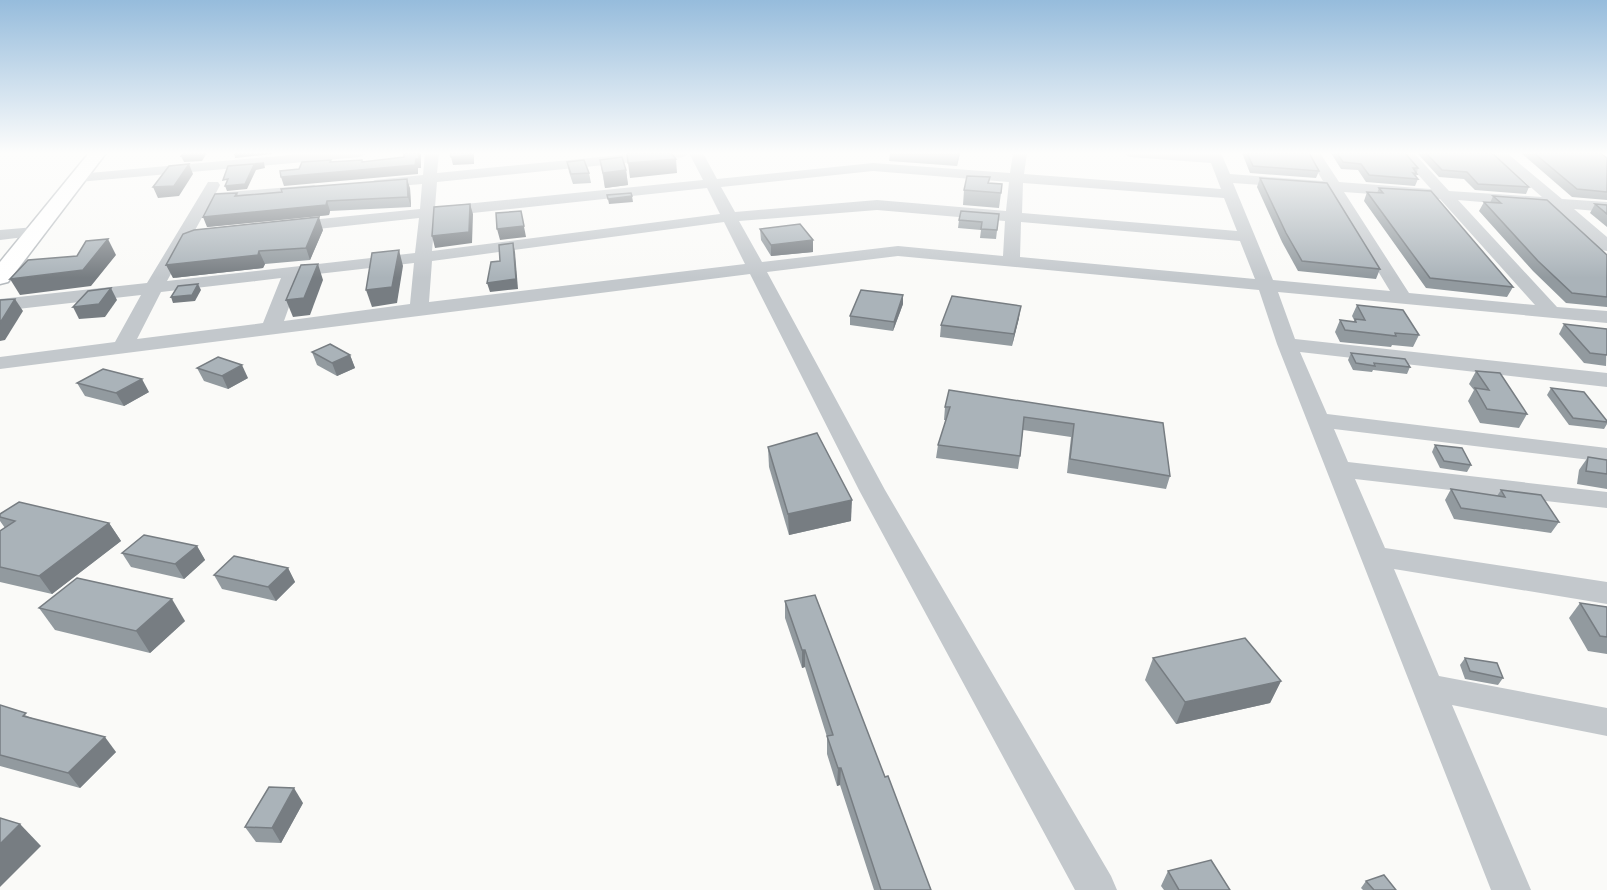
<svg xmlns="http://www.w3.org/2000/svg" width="1607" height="890" font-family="Cabin,sans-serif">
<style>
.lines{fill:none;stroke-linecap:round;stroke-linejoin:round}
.major-casing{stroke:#b5babe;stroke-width:3}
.minor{fill:#c3c8cc;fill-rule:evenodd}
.major{fill:#fff;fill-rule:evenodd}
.wall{fill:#929a9f}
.shaded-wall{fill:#777d82}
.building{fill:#aab3b9;stroke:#777d82;stroke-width:1.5}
</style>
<rect width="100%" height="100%" fill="#fafaf8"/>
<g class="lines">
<!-- major casing -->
<g class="major-casing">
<path id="major" d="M89 153H106L8 282 0 284V262Z"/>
</g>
<!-- minor -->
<g class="minor">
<path d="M313 153H367L360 157 78 182 71 178 78 174Z"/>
<path d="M425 153H439L437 173 641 153H703L717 179 873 163 1010 173 1013 153H1027L1024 174 1221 189 1211 163 1130 157 1123 153H1221L1230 174 1323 181 1306 153H1320L1339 182 1431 189 1399 153H1414L1449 191 1542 197 1492 153H1507L1562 199 1607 202V212L1574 209 1607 237V251L1601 250 1553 208 1458 200 1557 307 1607 311V323L1278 292 1295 339 1607 373V387L1300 352 1327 414 1607 448V462L1334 429 1348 462 1607 492V508L1355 479 1385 548 1607 582V604L1394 569 1439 676 1607 708V736L1452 705 1531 890H1491L1277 344 1259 290 898 256 767 272 885 490 1111 876 1117 890H1075L859 490 750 274 0 369V357L115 342 141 295 0 311V299L147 283 208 182H218L220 185 216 193 314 185 321 189 314 193 210 203 167 281 415 253 419 218 290 232 282 227 290 222 420 209 422 184 375 188 368 184 375 180 423 175ZM689 153 703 180 435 207 437 182 683 157ZM873 171 1009 182 1006 211 877 200 735 212 721 187ZM1023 183 1224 198 1237 231 1022 213ZM1233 183 1329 190 1390 291 1273 280ZM707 188 720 214 432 251 435 217ZM1344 192 1440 199 1535 305 1409 293ZM877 210 1005 221 1003 256 898 246 762 262 739 221ZM724 222 745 264 429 302 432 261ZM1021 222 1240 241 1255 279 1020 257ZM414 263 410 304 284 321 300 276ZM281 278 263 323 137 339 161 292Z"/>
<path d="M35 227 41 229 43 232 41 235 0 240V230Z"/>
</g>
<!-- major -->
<use href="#major" class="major"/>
</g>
<!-- wall -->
<g class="wall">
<path d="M890 153H960L957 166 889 161Z"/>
<path d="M1242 153H1309L1319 171 1316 178 1250 173Z"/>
<path d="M1331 153H1405L1418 168 1416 177 1418 179 1415 186 1366 182 1358 170 1341 169Z"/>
<path d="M1419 153H1492L1529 187 1526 194 1475 190 1464 179 1439 177 1418 154Z"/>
<path d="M1521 153H1600L1607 158V200L1572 197Z"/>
<path d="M600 160 626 170 628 185 605 188Z"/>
<path d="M567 162 589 173 591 183 573 184 569 172Z"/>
<path d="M990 177 989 183 1001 193 999 208 963 205 964 190Z"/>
<path d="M1260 178 1380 269 1376 279 1298 271 1282 242 1257 187Z"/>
<path d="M410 188 411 207 330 211 329 215 207 227 237 193 238 195Z"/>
<path d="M1379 188 1513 287 1507 297 1426 288 1364 201 1367 192 1377 193Z"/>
<path d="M1493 196 1607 255V307L1566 303 1533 271 1479 211 1484 202 1490 203Z"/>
<path d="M1595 204 1607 205V227L1590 213Z"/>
<path d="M999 214 996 239 980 238 981 230 958 228 959 220Z"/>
<path d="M760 229 813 240V252L771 256 761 240Z"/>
<path d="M323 230 310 260 265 264 263 268 173 278Z"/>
<path d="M903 295V304L893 331 850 325V316Z"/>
<path d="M1357 305 1419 335 1413 347 1392 345 1391 347 1340 342 1335 332 1340 320 1354 322V320L1352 316Z"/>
<path d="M1019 318 1012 346 940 337 941 325Z"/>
<path d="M1564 324 1607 329 1606 366 1584 363 1559 334Z"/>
<path d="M312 352 350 355 355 368 337 376 317 365Z"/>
<path d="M1351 353 1410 367 1407 374 1373 370 1372 372 1353 370 1348 360Z"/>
<path d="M197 368 248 378 228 389 204 381Z"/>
<path d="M1476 371 1527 414 1519 428 1480 423 1468 401 1474 390 1469 384Z"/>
<path d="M77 383 149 392 124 406 85 396Z"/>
<path d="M1551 388 1607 421V424L1604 429 1569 425 1547 395Z"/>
<path d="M945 407 1163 423 1170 476 1166 489 1067 473 1071 437 1023 430 1020 456 1018 469 936 458 938 445 946 420H944Z"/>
<path d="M1435 445 1471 465 1467 472 1440 468 1432 452Z"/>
<path d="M768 447 851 521 789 535 769 467Z"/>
<path d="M1588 457 1607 460V489L1577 484 1579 470Z"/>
<path d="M1451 489 1497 496 1501 490 1559 522 1551 533 1454 519 1445 500Z"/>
<path d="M0 514 109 523 121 541 52 594 0 582V531L5 528 0 521Z"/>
<path d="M197 546 205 560 184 579 131 567 122 553Z"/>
<path d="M288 568 295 582 276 601 222 589 214 575Z"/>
<path d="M785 601 885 777 931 890H874L840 785 837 786 827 754V737L805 667 802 668 785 618Z"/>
<path d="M1580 603 1607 607V654L1588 651 1569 618Z"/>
<path d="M39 608 185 621 150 653 55 630Z"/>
<path d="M1153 658 1281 681 1270 703 1176 724 1145 680Z"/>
<path d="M1465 658 1503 678 1498 685 1465 679 1460 665Z"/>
<path d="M0 705 116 752 80 788 0 766Z"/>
<path d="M303 803 281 843 256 842 245 827Z"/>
<path d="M1168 871 1230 890H1164L1161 886Z"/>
<path d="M1366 881 1396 890H1363L1361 888Z"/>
</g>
<!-- shaded-wall -->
<g class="shaded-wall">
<path d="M200 153H207L202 161 184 162 181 156Z"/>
<path d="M234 153H273L272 154 235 158Z"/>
<path d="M419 153H421V168H418V174L284 186 281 177 364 169 416 159Z"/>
<path d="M474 153V164L453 165 451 157Z"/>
<path d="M958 153H960L957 166Z"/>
<path d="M676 159 677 173 630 178 628 163Z"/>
<path d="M264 163 265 168 256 170 247 189 227 191 225 186 254 165Z"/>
<path d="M189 164 193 174 179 196 158 198 153 187Z"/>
<path d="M626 170 628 185 605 188 603 173Z"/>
<path d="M407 179 410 188 411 207 408 197Z"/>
<path d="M632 196 633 202 609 204 608 199Z"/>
<path d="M327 201 330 211 329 215 207 227 203 217Z"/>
<path d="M470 204 473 214 472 243 435 248 432 236Z"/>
<path d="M521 211 526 237 500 240 497 229Z"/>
<path d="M319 217 323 230 310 260 306 248Z"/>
<path d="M108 239 116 255 91 286 20 295 10 279 83 270Z"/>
<path d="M813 240V252L771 256V245Z"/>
<path d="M513 243 515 252 518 289 490 292 487 283Z"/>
<path d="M399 250 403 266 397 303 372 307 366 290Z"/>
<path d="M259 251 265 264 263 268 173 278 166 265Z"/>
<path d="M318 264 323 280 310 315 293 317 286 300Z"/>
<path d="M198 284 201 290 195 301 173 303 171 297Z"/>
<path d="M111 288 117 300 105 317 79 319 73 307Z"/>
<path d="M903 295V304L893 331 894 322Z"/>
<path d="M15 299 23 311 5 340 0 341V323Z"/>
<path d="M1021 306 1019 318 1012 346 1014 334Z"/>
<path d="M350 355 355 368 337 376 332 363Z"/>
<path d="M242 365 248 378 228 389 222 376Z"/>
<path d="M142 379 149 392 124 406 116 393Z"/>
<path d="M852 500 851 521 789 535 788 514Z"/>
<path d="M109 523 121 541 52 594 39 576Z"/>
<path d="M197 546 205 560 184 579 175 564Z"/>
<path d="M288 568 295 582 276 601 268 587Z"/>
<path d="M172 599 185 621 150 653 136 631Z"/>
<path d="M802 650H805V667L802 668Z"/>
<path d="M1281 681 1270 703 1176 724 1185 702Z"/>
<path d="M105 737 116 752 80 788 68 773Z"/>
<path d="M838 768H841L840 785 837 786Z"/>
<path d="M294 788 303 803 281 843 272 828Z"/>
<path d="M20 824 41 846 0 887V844Z"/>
</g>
<!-- building -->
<g class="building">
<path d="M183 153H200L199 154 181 156Z"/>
<path d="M404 153H419V159H416L415 165 281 177 280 171 299 169 302 162 331 160 330 162 362 160V162L404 157Z"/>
<path d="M450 153H472V155L451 157Z"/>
<path d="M627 153H671L676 159 628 163Z"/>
<path d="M1247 153H1309L1319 171 1253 166Z"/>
<path d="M1337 153H1405L1418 168H1413L1417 174 1413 173 1418 179 1369 175 1361 164 1343 162Z"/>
<path d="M1426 153H1492L1529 187 1478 184 1467 172 1442 170Z"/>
<path d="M1534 153H1600L1607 158V192L1577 189Z"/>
<path d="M622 157 626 170 603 173 600 160Z"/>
<path d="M584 160 589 173 571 174 567 162Z"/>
<path d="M264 163 254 165 245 184 225 186 228 179 223 180 228 166Z"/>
<path d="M189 164 174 186 153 187 169 166Z"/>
<path d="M967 176 990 177 988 183 1002 184 1001 193 964 190Z"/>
<path d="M1260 178 1327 183 1380 269 1302 261 1286 233Z"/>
<path d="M407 179 408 197 327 201 326 205 203 217 215 194 237 193 235 196 282 192 281 189Z"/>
<path d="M1379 188 1431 191 1513 287 1430 278 1367 192 1383 193Z"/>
<path d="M631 193 632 196 608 199 607 195Z"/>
<path d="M1493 196 1547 200 1607 255V297L1572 293 1538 261 1484 202 1501 203Z"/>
<path d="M470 204 469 232 432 236 434 207Z"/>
<path d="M1595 204 1607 205V214Z"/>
<path d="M521 211 524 226 497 229 496 213Z"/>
<path d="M961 211 999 214 997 230 981 229 982 222 959 220Z"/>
<path d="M319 217 306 248 259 251 258 255 166 265 183 234 194 230Z"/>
<path d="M800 224 813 240 771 245 760 229Z"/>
<path d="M108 239 83 270 10 279 28 260 77 256 86 241Z"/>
<path d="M513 243 516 279 487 283 491 262 500 261 499 245Z"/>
<path d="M399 250 392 287 366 290 372 253Z"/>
<path d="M318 264 304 298 286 300 301 265Z"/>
<path d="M198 284 192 295 171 297 178 286Z"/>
<path d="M111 288 99 304 73 307 88 291Z"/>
<path d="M861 290 903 295 894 322 850 316Z"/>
<path d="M952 296 1021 306 1014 334 941 325Z"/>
<path d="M15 299 0 323V300Z"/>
<path d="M1357 305 1403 310 1419 335 1395 333 1396 336 1345 330 1340 320 1356 322 1355 319 1365 320Z"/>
<path d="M1564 324 1607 329V355L1590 353Z"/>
<path d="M330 344 350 355 332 363 312 352Z"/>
<path d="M1351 353 1405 359 1410 367 1374 363 1375 366 1356 363Z"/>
<path d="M218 357 242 365 222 376 197 368Z"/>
<path d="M103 369 142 379 116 393 77 383Z"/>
<path d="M1476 371 1500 373 1527 414 1487 409 1475 388 1489 390Z"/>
<path d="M1551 388 1584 392 1607 421V422L1573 418Z"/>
<path d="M949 390 1163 423 1170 476 1070 459 1074 424 1024 417 1020 456 938 445 950 407H945Z"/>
<path d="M817 433 852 500 788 514 768 447Z"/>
<path d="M1435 445 1462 448 1471 465 1444 461Z"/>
<path d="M1588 457 1607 460V474L1586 471Z"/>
<path d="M1451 489 1505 497 1501 490 1541 495 1559 522 1461 508Z"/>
<path d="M19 502 109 523 39 576 0 567V531L15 521 0 517V514Z"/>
<path d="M144 535 197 546 175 564 122 553Z"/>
<path d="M234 556 288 568 268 587 214 575Z"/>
<path d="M77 578 172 599 136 631 39 608Z"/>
<path d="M815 595 885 777 888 776 931 890H881L841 768H838L827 736 833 735 805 650H802L785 601Z"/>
<path d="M1580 603 1607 607V637L1600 636Z"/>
<path d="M1245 638 1281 681 1185 702 1153 658Z"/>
<path d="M1465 658 1497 663 1503 678 1470 671Z"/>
<path d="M0 705 26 713 23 716 105 737 68 773 0 755Z"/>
<path d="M269 787 294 788 272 828 245 827Z"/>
<path d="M0 818 20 824 0 844Z"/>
<path d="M1211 860 1230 890H1179L1168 871Z"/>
<path d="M1384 875 1396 890H1374L1366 881Z"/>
</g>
<!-- sky -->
<linearGradient id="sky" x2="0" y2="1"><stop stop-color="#96bcdc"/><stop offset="0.55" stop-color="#fdfdfc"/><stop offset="1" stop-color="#fdfdfc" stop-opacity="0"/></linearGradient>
<rect width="1607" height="278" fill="url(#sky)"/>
</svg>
